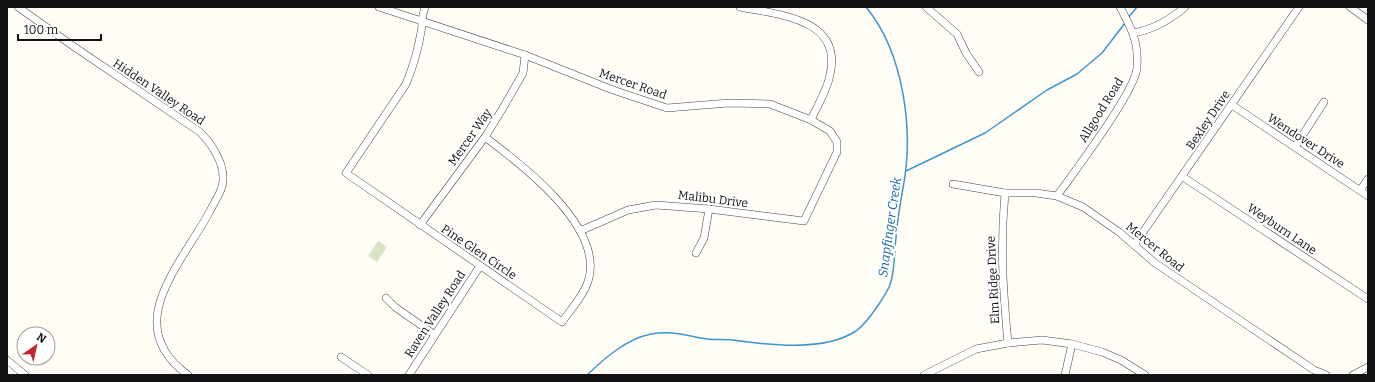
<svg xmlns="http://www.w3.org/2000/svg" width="1375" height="382" font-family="Bitter,serif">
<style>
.cemetery{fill:#d9e3c4}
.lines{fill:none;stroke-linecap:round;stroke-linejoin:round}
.stream{stroke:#3f96cf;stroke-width:1.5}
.minor-casing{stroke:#444;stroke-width:8}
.minor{stroke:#fff;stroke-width:7}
.labels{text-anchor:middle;stroke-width:4;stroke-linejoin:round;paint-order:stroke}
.street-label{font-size:12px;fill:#111;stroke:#fff}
.water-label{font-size:13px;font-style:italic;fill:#1768a6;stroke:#fff}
</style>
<rect width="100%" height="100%" fill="#fffdf5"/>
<!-- cemetery -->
<path class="cemetery" d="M378 241 387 247 377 262 368 256Z"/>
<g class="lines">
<!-- stream -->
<g class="stream">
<path d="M1128 18 1137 7"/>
<path d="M906 171 985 133 1047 90 1077 74 1102 53 1125 23"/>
<path d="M587 375C605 358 626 339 651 334 671 330 687 336 707 339 715 340 724 339 732 340 769 345 824 352 856 331 866 324 872 314 879 304 883 298 887 292 890 285 895 271 894 253 896 238 897 221 900 205 903 188 914 131 904 53 866 7"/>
</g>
<!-- minor casing -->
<g class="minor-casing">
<g id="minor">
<path d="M18 7 73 46 200 132C211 143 223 161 223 177 224 190 215 200 210 211 182 264 119 325 188 375"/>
<path d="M379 7 525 55 613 90 667 108 729 103 770 104 811 120 830 131 837 142V152L804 221 709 209 656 205 628 210 580 231"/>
<path d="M425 7C421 19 423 21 421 32 418 50 413 67 406 84L346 173 562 322C571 309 585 294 589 278 602 225 521 164 485 137"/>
<path d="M740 7C779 15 843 18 830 75 827 91 817 106 811 120"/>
<path d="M926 7 957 34 966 53 979 72"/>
<path d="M1350 7 1368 20"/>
<path d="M1134 33C1154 29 1170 20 1185 7"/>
<path d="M1232 105 1368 196"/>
<path d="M1295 147 1324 102"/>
<path d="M1183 177 1368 299"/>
<path d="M953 184 1005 193H1036L1057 196 1083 207 1119 232 1155 263 1314 370 1326 375"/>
<path d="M1360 190 1368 179"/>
<path d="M1005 193C1000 247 1003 290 1008 343"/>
<path d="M1057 196C1074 172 1135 92 1137 68 1139 43 1132 29 1120 7"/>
<path d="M420 225 485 137 503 108 523 73 525 55"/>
<path d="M1134 245 1299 7"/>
<path d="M696 253 704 238 709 209"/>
<path d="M386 298 395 307 435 335"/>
<path d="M341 357 368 375"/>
<path d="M7 360 25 375"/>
<path d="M409 375 480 266"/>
<path d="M924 375 976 349 1008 343 1042 340 1072 344 1102 352 1121 360 1145 375"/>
<path d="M1065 375 1072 344"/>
<path d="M1353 375 1368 367"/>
</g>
</g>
<!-- minor -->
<use href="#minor" class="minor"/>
</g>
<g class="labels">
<!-- street labels -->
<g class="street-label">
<text transform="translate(633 84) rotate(19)" y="4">Mercer Road</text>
<text transform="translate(159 92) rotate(34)" y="4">Hidden Valley Road</text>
<text transform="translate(1101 110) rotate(-58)" y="4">Allgood Road</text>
<text transform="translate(1208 120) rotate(-56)" y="4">Bexley Drive</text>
<text transform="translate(470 137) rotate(-55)" y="4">Mercer Way</text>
<text transform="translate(1306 141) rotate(33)" y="4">Wendover Drive</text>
<text transform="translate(713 199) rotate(7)" y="4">Malibu Drive</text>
<text transform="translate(1282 229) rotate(34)" y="4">Weyburn Lane</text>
<text transform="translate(1155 247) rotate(39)" y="4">Mercer Road</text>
<text transform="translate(479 252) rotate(34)" y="4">Pine Glen Circle</text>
<text transform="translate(993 280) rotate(-93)" y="4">Elm Ridge Drive</text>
<text transform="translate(435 314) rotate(-57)" y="4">Raven Valley Road</text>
</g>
<!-- water labels -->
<g class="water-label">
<text transform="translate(889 227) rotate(-82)" y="5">Snapfinger Creek</text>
</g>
</g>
<!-- border -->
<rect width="1375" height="382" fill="none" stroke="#111111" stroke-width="16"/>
<!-- north arrow -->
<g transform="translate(36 346) rotate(34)"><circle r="19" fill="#ffffff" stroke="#a0a0a0"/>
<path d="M0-3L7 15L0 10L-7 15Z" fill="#c4262e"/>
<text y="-6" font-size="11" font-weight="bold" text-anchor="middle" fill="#111111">N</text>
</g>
<!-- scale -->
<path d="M18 34v6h83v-6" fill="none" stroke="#111111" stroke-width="2"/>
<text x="24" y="34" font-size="12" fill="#111111" stroke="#ffffff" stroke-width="3" paint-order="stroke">100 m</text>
</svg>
